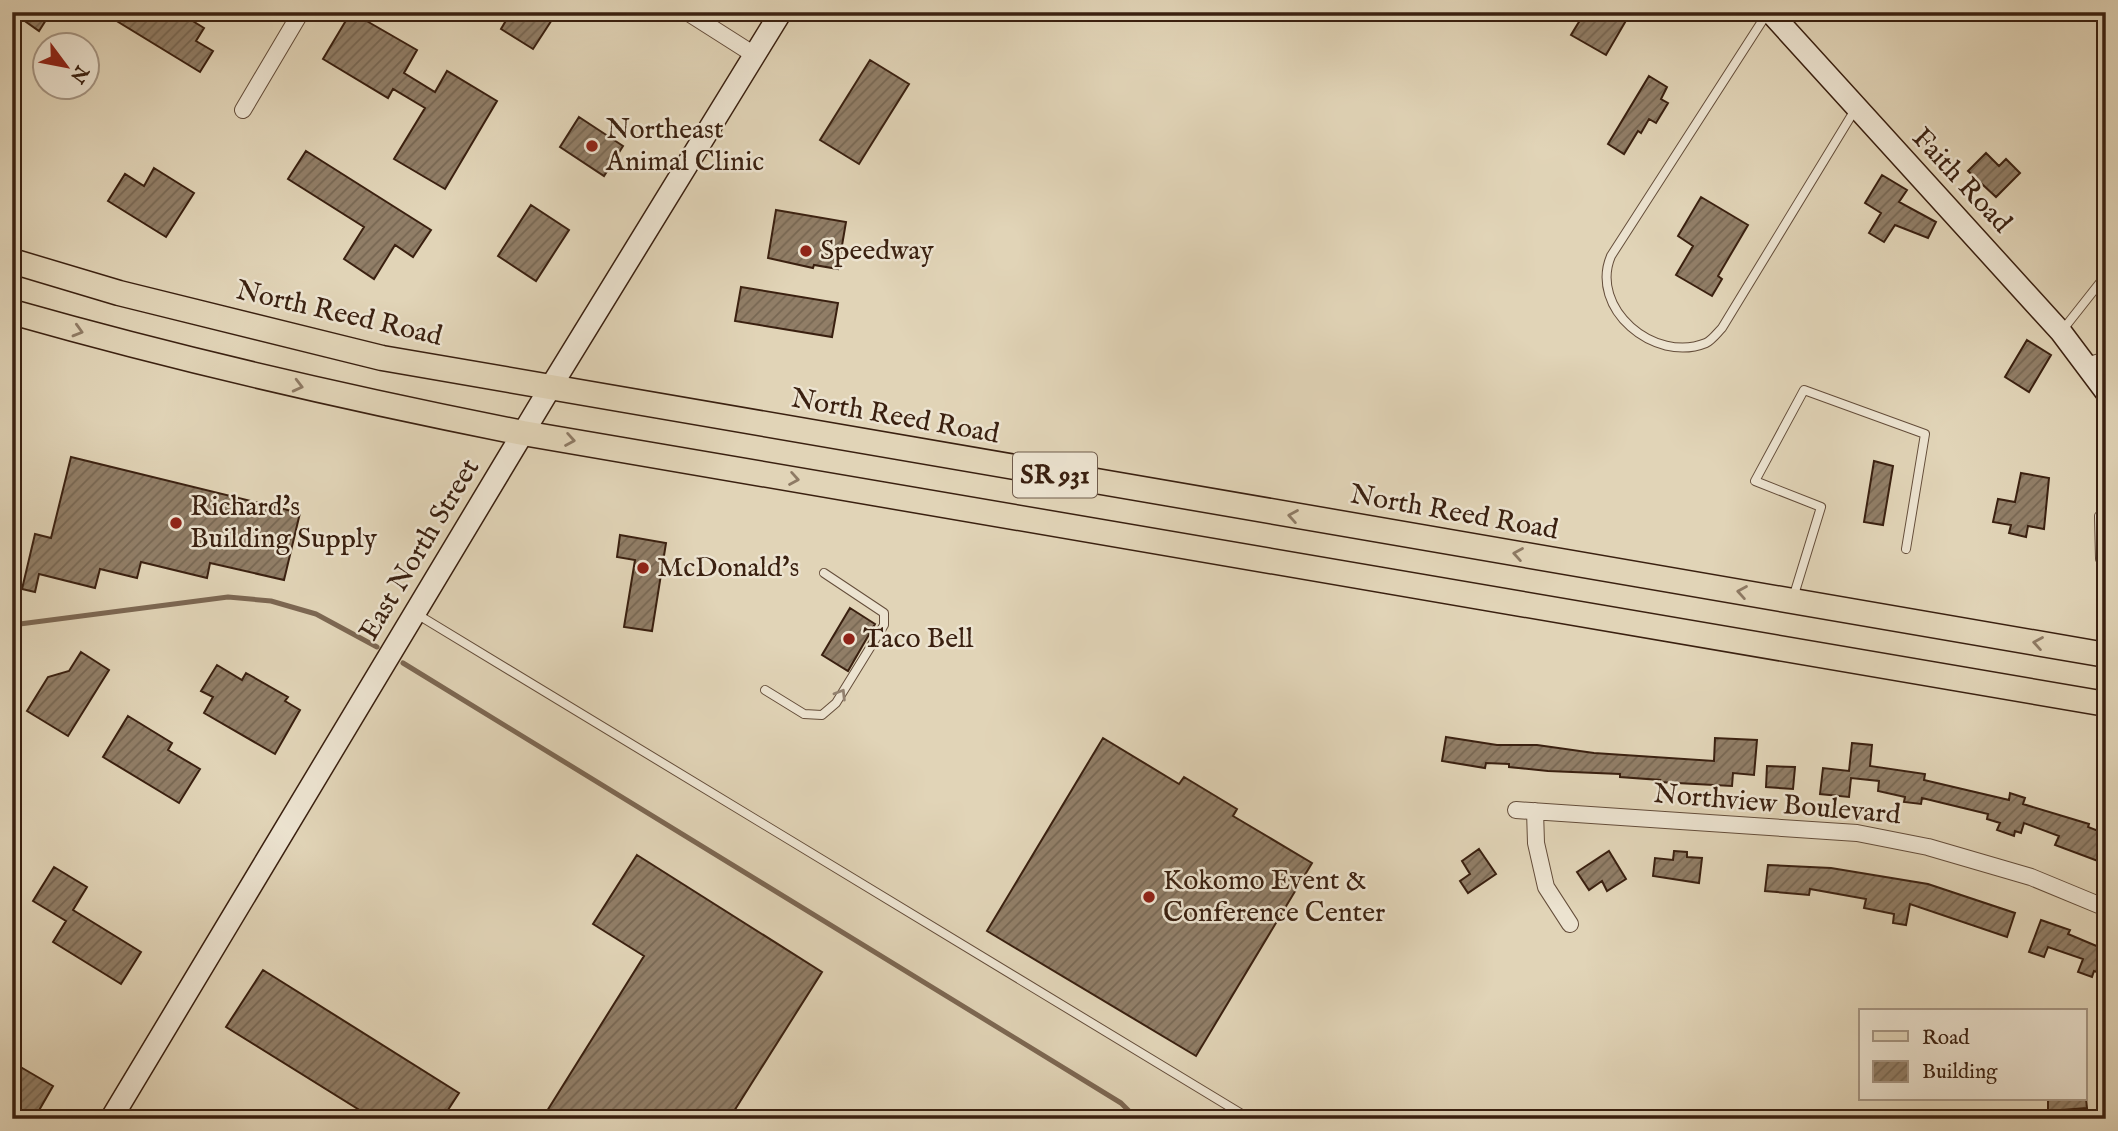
<svg xmlns="http://www.w3.org/2000/svg" width="2118" height="1131" viewBox="0 0 2118 1131" font-family="'IM FELL English',serif">
  <defs>
    <pattern id="building-hatch" width="6" height="6" patternUnits="userSpaceOnUse" patternTransform="scale(1.75)"><rect width="6" height="6" fill="#917e67"/><path d="M-1 1l2-2M0 6l6-6M5 7l2-2" fill="none" stroke="#776753"/></pattern>
  </defs>
  <rect width="100%" height="100%" fill="#e1d4b7"/>
  <filter id="stains"><feTurbulence type="fractalNoise" baseFrequency=".00286" numOctaves="4"/><feColorMatrix values="0 0 0 0 .2 0 0 0 0 .09 0 0 0 0 .02 0 0 0 .5 -.17"/></filter>
  <radialGradient id="worn" r=".72"><stop offset=".6" stop-color="#630" stop-opacity="0"/><stop offset="1" stop-color="#630" stop-opacity=".3"/></radialGradient>
  <g fill="none" stroke-linecap="round" stroke-linejoin="round">
    <path stroke="#7c6752" stroke-width="5" d="M12 625 228 597 271 601 316 614 377 647
      M403 663 1121 1103 1137 1119"/>
  </g>
  <path fill="url(#building-hatch)" stroke="#3a2010" stroke-width="2" d="M12 12H51L39 31Z
    M102 12H178L204 28 196 41 213 51 200 72Z
    M351 12 417 50 404 73 435 92 447 71 497 101 445 189 394 159 425 108 393 89 388 98 323 59Z
    M511 12H557L533 49 501 29Z
    M1585 12H1631L1606 55 1571 35Z
    M870 60 909 84 859 164 820 140Z
    M1649 76 1667 87 1661 99 1668 103 1656 123 1649 119 1641 133 1638 131 1624 154 1608 144Z
    M579 117 623 146 604 176 560 147Z
    M306 151 431 230 413 257 395 245 374 279 344 259 364 227 288 179Z
    M1986 153 1999 166 2006 159 2020 173 1996 197 1968 171Z
    M154 168 194 193 166 237 108 201 125 174 144 186Z
    M1882 175 1907 190 1899 202 1936 222 1928 238 1895 225 1884 242 1869 233 1881 213 1865 203Z
    M1701 197 1748 225 1718 276 1722 279 1712 296 1676 275 1693 246 1678 236Z
    M531 205 569 230 536 281 498 256Z
    M776 210 846 222 838 269 814 265 813 268 768 258Z
    M741 287 838 303 832 337 735 321Z
    M2027 340 2051 355 2029 392 2005 377Z
    M71 457 300 513 284 580 210 563 207 578 141 562 137 578 100 569 95 588 39 574 35 592 22 589 35 534 51 538Z
    M1874 461 1893 466 1883 525 1864 522Z
    M2021 473 2049 478 2044 529 2028 526 2026 537 2009 533 2011 525 1993 522 1998 499 2015 502Z
    M620 535 666 543 652 631 624 627 635 560 617 557Z
    M850 608 875 624 848 671 822 655Z
    M81 652 109 670 68 736 27 711 48 677 69 671Z
    M217 665 242 680 246 673 288 697 285 701 300 710 275 754 204 713 213 697 201 691Z
    M128 716 172 743 168 750 200 769 179 803 103 757Z
    M1446 737 1497 745H1537L1594 753 1714 761 1715 738 1757 740 1754 775 1733 773 1732 786 1659 782 1660 780 1620 777V774L1548 771 1509 767V764L1486 763 1485 768 1442 761Z
    M1103 738 1179 784 1184 777 1237 809 1233 816 1312 863 1196 1056 987 931Z
    M1852 743 1872 745 1870 766 1925 774 1924 780 2009 800 2010 793 2025 798 2023 804 2089 824 2088 827 2106 834V864L2055 845 2059 836 2024 823 2021 833 2015 831 2014 836 1997 830 2000 823 1987 819 1988 814 1922 798 1921 804 1904 802 1905 797 1878 791 1879 781 1851 778 1849 797 1820 794 1823 768 1849 771Z
    M1767 766 1795 767 1793 789 1766 787Z
    M1479 849 1496 874 1468 893 1460 881 1470 874 1462 861Z
    M1609 851 1626 879 1607 891 1602 881 1589 890 1577 872Z
    M1674 851 1687 852V857L1702 858 1699 883 1653 876 1655 858 1673 860Z
    M637 855 822 972 729 1119H542L644 956 593 924Z
    M1768 865 1831 868 1928 884 2015 913 2007 937 1910 904 1906 925 1893 923 1894 914 1864 908 1866 899 1810 889 1809 895 1765 891Z
    M54 867 87 887 73 910 141 952 121 984 53 942 66 921 33 901Z
    M2041 920 2070 930 2068 934 2106 950V975L2094 971 2092 977 2078 972 2083 959 2048 947 2044 957 2029 952Z
    M263 970 459 1093 442 1119H374L226 1027Z
    M12 1062 53 1086 34 1119H12Z
    M2048 1098H2086L2087 1108 2048 1111Z"/>
  <g fill="none" stroke-linecap="round" stroke-linejoin="round">
    <defs>
      <path id="lane" d="M1768 12 1611 256C1589 308 1654 364 1706 343 1712 340 1717 333 1722 328L1856 108
        M2061 332 2106 275
        M2085 362 2106 356
        M2099 516 2100 559 2106 561
        M1793 598 1821 507 1755 481 1804 390 1925 434 1906 549
        M415 613 1250 1119
        M765 690 804 714 822 715 836 703 884 625V613L824 573"/>
      <path id="street" d="M687 12 753 54
        M243 110 301 12
        M1516 810 1857 833 1928 847 2031 877 2106 908
        M1535 811 1536 843 1546 887 1570 924"/>
      <path id="secondary" d="M1770 12 2061 332 2106 392
        M111 1119 550 388 781 12"/>
      <path id="primary" d="M12 261 119 293 382 358 2106 655
        M12 312C181 360 351 399 523 433L2106 704"/>
    </defs>
    <use href="#lane" stroke="#644d3a" stroke-width="10"/>
    <use href="#street" stroke="#644d3a" stroke-width="18"/>
    <use href="#secondary" stroke="#3a2010" stroke-width="24"/>
    <use href="#primary" stroke="#3a2010" stroke-width="27"/>
    <use href="#lane" stroke="#ece3d0" stroke-width="8"/>
    <use href="#street" stroke="#ece3d0" stroke-width="16"/>
    <use href="#secondary" stroke="#ece3d0" stroke-width="21"/>
    <use href="#primary" stroke="#e1d4b7" stroke-width="24"/>
  </g>
  <defs><path id="oneway-chevron" d="M-2-3.5L2.5 0L-2 3.5" fill="none" stroke-width="1.6" stroke-linecap="round" stroke-linejoin="round" transform="scale(1.75)"/></defs>
  <g stroke="#8e7a64">
    <use href="#oneway-chevron" transform="translate(78 331) rotate(16)"/>
    <use href="#oneway-chevron" transform="translate(298 386) rotate(14)"/>
    <use href="#oneway-chevron" transform="translate(570 440) rotate(10)"/>
    <use href="#oneway-chevron" transform="translate(794 479) rotate(10)"/>
    <use href="#oneway-chevron" transform="translate(1293 516) rotate(-170)"/>
    <use href="#oneway-chevron" transform="translate(1518 554) rotate(-170)"/>
    <use href="#oneway-chevron" transform="translate(1742 592) rotate(-170)"/>
    <use href="#oneway-chevron" transform="translate(2038 643) rotate(-170)"/>
  </g>
  <use stroke="#938270" href="#oneway-chevron" transform="translate(841 694) rotate(-58)"/>
  <g fill="#8f2418" stroke="#ece3d0" stroke-width="2.5">
    <circle cx="592" cy="146" r="7"/>
    <circle cx="806" cy="251" r="7"/>
    <circle cx="176" cy="523" r="7"/>
    <circle cx="643" cy="568" r="7"/>
    <circle cx="849" cy="639" r="7"/>
    <circle cx="1149" cy="897" r="7"/>
  </g>
  <g text-anchor="middle" dominant-baseline="central" stroke-width="5" stroke-linejoin="round" paint-order="stroke">
    <rect fill="#ece3d0" stroke="#6f5a4a" stroke-width="2" x="1013" y="452.5" width="84" height="45" rx="5"/>
    <g font-size="26" font-weight="bold" fill="#3a2010">
      <text x="1055" y="475">SR 931</text>
    </g>
    <g font-size="28" fill="#3a2010" stroke="#ece3d0" text-anchor="start">
      <text x="606" y="130">Northeast<tspan x="606" dy="32">Animal Clinic</tspan></text>
      <text x="820" y="251">Speedway</text>
      <text x="190" y="507">Richard's<tspan x="190" dy="32">Building Supply</tspan></text>
      <text x="657" y="568">McDonald's</text>
      <text x="863" y="639">Taco Bell</text>
      <text x="1163" y="881">Kokomo Event &amp;<tspan x="1163" dy="32">Conference Center</tspan></text>
    </g>
    <g font-size="28" fill="#3a2010" stroke="#ece3d0">
      <text transform="translate(1961 181) rotate(47)">Faith Road</text>
      <text transform="translate(339 314) rotate(13)">North Reed Road</text>
      <text transform="translate(895 417) rotate(10)">North Reed Road</text>
      <text transform="translate(1454 513) rotate(10)">North Reed Road</text>
      <text transform="translate(420 550) rotate(-59)">East North Street</text>
      <text transform="translate(1777 805) rotate(5)">Northview Boulevard</text>
    </g>
  </g>
  <rect width="2118" height="1131" fill="none" stroke="#e1d4b7" stroke-width="42"/>
  <rect x="14" y="14" width="2090" height="1103" fill="none" stroke="#3a2010" stroke-width="3.5"/>
  <rect x="21" y="21" width="2076" height="1089" fill="none" stroke="#3a2010" stroke-width="2"/>
  <rect x="1859" y="1009" width="228" height="91" fill="#ece3d0" stroke="#a59583" stroke-width="2"/>
  <rect x="1873" y="1031" width="35" height="10" fill="#e1d4b7" stroke="#a59583" stroke-width="2"/>
  <text x="1922" y="1044" font-size="21" fill="#3a2010">Road</text>
  <rect x="1873" y="1061" width="35" height="21" fill="url(#building-hatch)" stroke="#a59583" stroke-width="2"/>
  <text x="1922" y="1078" font-size="21" fill="#3a2010">Building</text>
  <g transform="translate(66 66) rotate(122)"><circle r="33" fill="#ece3d0" stroke="#a59583" stroke-width="2"/>
  <path d="M0-5L12 26L0 18L-12 26Z" fill="#8f2418"/>
  <text y="-10" font-size="19" font-weight="bold" text-anchor="middle" fill="#3a2010">N</text>
  </g>
  <rect width="100%" height="100%" filter="url(#stains)"/>
  <rect width="100%" height="100%" fill="url(#worn)"/>
</svg>
